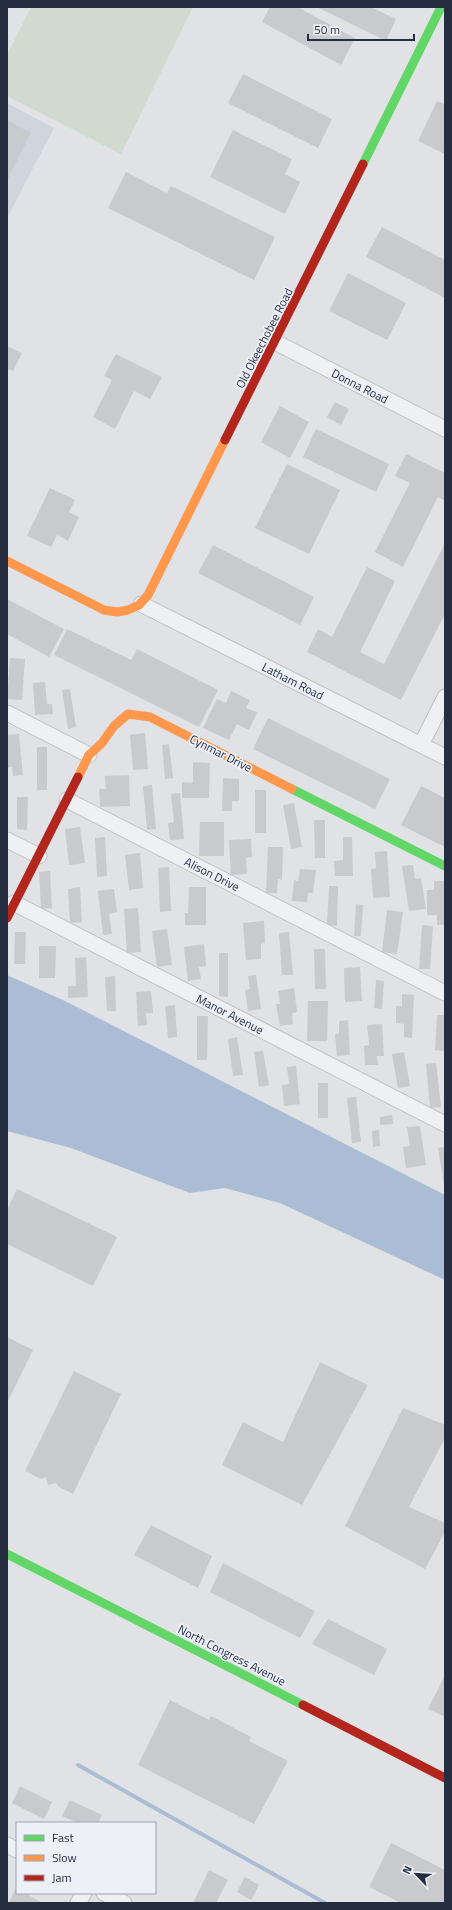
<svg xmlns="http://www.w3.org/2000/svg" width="452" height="1910" viewBox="0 0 452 1910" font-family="'Titillium Web',sans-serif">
  <rect width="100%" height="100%" fill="#e0e2e6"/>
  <path fill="#d0d5dd" d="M7 103 54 128 7 218Z"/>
  <path fill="#d0dacf" d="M31 7H193L121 154 7 96V55Z"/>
  <path fill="#aabdd4" d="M7 975 65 1001 445 1195V1280L280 1203 225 1188 190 1193 71 1148 7 1131Z"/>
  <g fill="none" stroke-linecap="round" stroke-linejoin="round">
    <path stroke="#aabdd4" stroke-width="4" d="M78 1765 325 1903"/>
  </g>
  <path fill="#c8cace" d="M270 7H297L355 38 341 65 262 22Z
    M317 7H371L396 19 386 41Z
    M243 74 332 119 318 148 228 103Z
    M437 101 445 104V154L418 141Z
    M7 120 31 133 7 181Z
    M233 130 292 159 285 174 300 182 285 214 210 177Z
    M126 172 167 193 171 186 275 237 254 280 108 208Z
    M382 227 445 260V298L366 257Z
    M348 273 406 303 387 340 329 311Z
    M7 346 22 353 13 371 7 369Z
    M116 354 162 377 150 399 134 391 115 429 93 417 112 380 104 376Z
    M335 402 349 409 341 425 327 417Z
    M280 406 309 422 290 458 261 442Z
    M316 429 389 464 376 492 303 457Z
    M406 454 445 473V501L438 497 403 567 375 552 410 483 395 476Z
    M287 464 340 490 309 554 255 528Z
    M50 488 75 500 69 512 79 517 68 541 57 535 51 547 27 536Z
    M445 543V614L401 700 307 652 318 629 332 637 367 567 395 581 360 652 384 664Z
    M213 545 314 597 300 625 198 573Z
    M7 599 64 629 49 657 7 634Z
    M67 629 131 660 137 649 218 690 199 727 54 655Z
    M10 658 25 659 22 700 7 699Z
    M45 682 47 704H52L53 714 35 715 33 683Z
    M70 689 76 727 68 729 62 690Z
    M231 691 250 700 246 708 257 712 249 730 237 724 229 740 203 728 217 699 226 703Z
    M268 718 390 779 375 809 253 749Z
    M145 733 148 769 133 770 130 735Z
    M19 734 23 775 13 776 12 767 7 768V735Z
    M169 744 173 778 165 779 162 745Z
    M37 747H47V790H37Z
    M193 762 210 763 209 798H182V782L193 783Z
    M129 775 130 806 100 807 99 789H106L105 776Z
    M223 778 239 779V801H232V811H222Z
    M152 785 156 829 147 830 143 786Z
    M421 786 445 798V847L401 825Z
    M255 790H266V833H255Z
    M180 793 184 839 170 840 168 823 174 822 171 794Z
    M17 797H28L27 830 17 829Z
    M294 803 302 847 291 849 283 805Z
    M314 820H325V858H315Z
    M200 822H224V856H199Z
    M80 827 85 863 69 865 65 829Z
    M105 837 107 876 97 877 95 838Z
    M343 837H352L353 876H335L334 861 343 860Z
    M251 839 252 857 246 858 247 874 231 875 229 840Z
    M268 847H283L282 880 278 879 277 893H266Z
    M387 851 390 897 373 898 371 869 376 868 375 852Z
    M140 853 143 888 129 890 125 855Z
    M413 865 415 879 421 878 426 909 409 911 402 866Z
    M169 867 171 911 160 912 158 868Z
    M300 869 316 870 313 893H308L307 902 292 901 294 880 298 881Z
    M50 871 52 908 41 909 39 872Z
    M434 881H445V925H437V915H427V890H434Z
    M329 886H338L337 926 327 925Z
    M80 887 82 922 70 923 68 889Z
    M189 887H206V925H185V913H188Z
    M114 889 117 912 109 914 112 934 103 935 98 891Z
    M356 904 363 905 361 936H354Z
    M138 908 141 952 127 953 124 909Z
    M387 910 403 912 397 954 382 952Z
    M264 921 265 943 261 944V959L246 960 243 923Z
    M422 925 433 926 430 969H419Z
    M167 929 172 965 157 967 152 931Z
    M15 932H26L25 964H14Z
    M289 932 293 975H282L279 933Z
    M204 944 206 966 199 967 201 979 188 981 184 947Z
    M39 946H56L55 978H39Z
    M314 949H325L326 989H315Z
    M219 953H228V997L219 996Z
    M86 957 88 997 68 998V986H76L75 958Z
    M360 967 362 1001 345 1002 344 968Z
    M256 975 261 1009 248 1011 245 990 250 989 248 976Z
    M115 976 116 1011H107L105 977Z
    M376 980 384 981 382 1009 374 1008Z
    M294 988 297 1012 292 1013 293 1024 280 1026 276 1004H280L278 991Z
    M151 991 153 1013H146L147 1025 138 1026 136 992Z
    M402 994 414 995 412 1038 404 1037V1024L396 1023V1006H402Z
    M308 1001H328L327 1041H307Z
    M175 1005 177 1037 168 1038 165 1006Z
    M437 1015H445V1051L435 1050Z
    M197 1016H208L207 1060H197Z
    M348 1020 350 1055 337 1056 335 1034H339V1021Z
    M382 1024 384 1056H377L378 1065H365L364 1046 369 1045 367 1025Z
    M237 1037 243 1075 233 1076 228 1039Z
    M263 1051 269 1085 259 1087 254 1052Z
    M404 1052 410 1086 398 1088 392 1054Z
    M436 1063 441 1107 430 1108 426 1064Z
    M296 1066 300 1104 284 1106 282 1085 289 1084 287 1067Z
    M318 1083H328V1118H318Z
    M356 1097 361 1142 352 1143 347 1098Z
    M392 1115 393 1124 380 1125V1117Z
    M420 1126 426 1165 406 1168 403 1147 410 1146 407 1127Z
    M379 1130 380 1146 373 1147 372 1131Z
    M445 1147V1186H444L438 1148Z
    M17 1189 117 1237 93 1286 7 1244V1210Z
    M7 1337 33 1350 7 1403Z
    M320 1362 368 1385 302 1505 222 1465 243 1422 283 1442Z
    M74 1371 121 1394 73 1494 59 1487 56 1483 48 1485 46 1477 41 1479 25 1471Z
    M403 1408 445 1425V1438L409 1507 445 1523V1532L425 1569 345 1526Z
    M151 1525 212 1556 198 1588 134 1555Z
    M223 1563 315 1611 300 1638 210 1592Z
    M328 1619 387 1649 374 1675 312 1644Z
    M445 1675V1717L428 1709Z
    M170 1700 209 1720 211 1716 251 1737 249 1741 288 1761 254 1824 138 1765Z
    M20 1786 52 1802 44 1819 12 1803Z
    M70 1800 102 1815 98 1823H78L62 1816Z
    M391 1843 445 1870V1903H401L369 1887Z
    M209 1870 228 1880 216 1903H193Z
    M245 1877 259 1885 251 1900 237 1892Z
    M16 1888 17 1893H25L42 1903H9Z"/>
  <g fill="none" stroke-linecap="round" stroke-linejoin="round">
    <defs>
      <path id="street" d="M275 342 445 429
        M141 604 445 757
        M7 713 89 755
        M421 745 445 697
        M67 800 445 993
        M7 840 39 856
        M14 903 445 1124
        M7 1845 17 1850
        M104 1893 124 1903
        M78 1903 84 1893"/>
    </defs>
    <use href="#street" stroke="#bec0c4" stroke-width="17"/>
    <use href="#street" stroke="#eff0f3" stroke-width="15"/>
    <path stroke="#63d668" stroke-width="9" d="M363 164 441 7
      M292 789 445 866
      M7 1554 303 1705"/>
    <path stroke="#ff974d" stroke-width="9" d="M7 561 104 610 117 612 128 610 139 605 148 595 225 440
      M78 777 89 755 102 743 114 726 128 714 150 717 292 789"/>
    <path stroke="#b3261e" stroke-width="9" d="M225 440 363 164
      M7 918 78 777
      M303 1705 445 1778"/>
  </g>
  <g text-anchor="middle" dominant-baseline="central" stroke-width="3.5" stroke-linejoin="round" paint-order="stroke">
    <g font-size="12" fill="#252e41" stroke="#edf0f6">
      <text transform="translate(264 338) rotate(-63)">Old Okeechobee Road</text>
      <text transform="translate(360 386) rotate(27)">Donna Road</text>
      <text transform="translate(293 681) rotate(27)">Latham Road</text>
      <text transform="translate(221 753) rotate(27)">Cynmar Drive</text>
      <text transform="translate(212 874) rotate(27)">Alison Drive</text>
      <text transform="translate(230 1014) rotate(27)">Manor Avenue</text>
      <text transform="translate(232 1655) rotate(27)">North Congress Avenue</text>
    </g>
  </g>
  <rect width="452" height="1910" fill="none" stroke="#252e41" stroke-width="16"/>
  <rect x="16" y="1822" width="140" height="72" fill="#edf0f6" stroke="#9da2ae"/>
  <rect x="24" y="1835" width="20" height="6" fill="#63d668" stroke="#9da2ae"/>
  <text x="52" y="1842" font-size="12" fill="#252e41">Fast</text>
  <rect x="24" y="1855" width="20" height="6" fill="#ff974d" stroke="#9da2ae"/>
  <text x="52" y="1862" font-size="12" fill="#252e41">Slow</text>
  <rect x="24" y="1875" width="20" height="6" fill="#b3261e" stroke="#9da2ae"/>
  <text x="52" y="1882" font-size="12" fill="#252e41">Jam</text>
  <g transform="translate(416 1874) rotate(295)" stroke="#edf0f6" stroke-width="3" paint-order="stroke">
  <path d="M0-3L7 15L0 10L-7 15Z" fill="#252e41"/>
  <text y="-6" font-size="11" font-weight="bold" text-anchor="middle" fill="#252e41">N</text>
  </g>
  <path d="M308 34v6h106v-6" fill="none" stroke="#252e41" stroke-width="2"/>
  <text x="314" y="34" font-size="12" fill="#252e41" stroke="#edf0f6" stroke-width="3" paint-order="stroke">50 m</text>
</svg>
